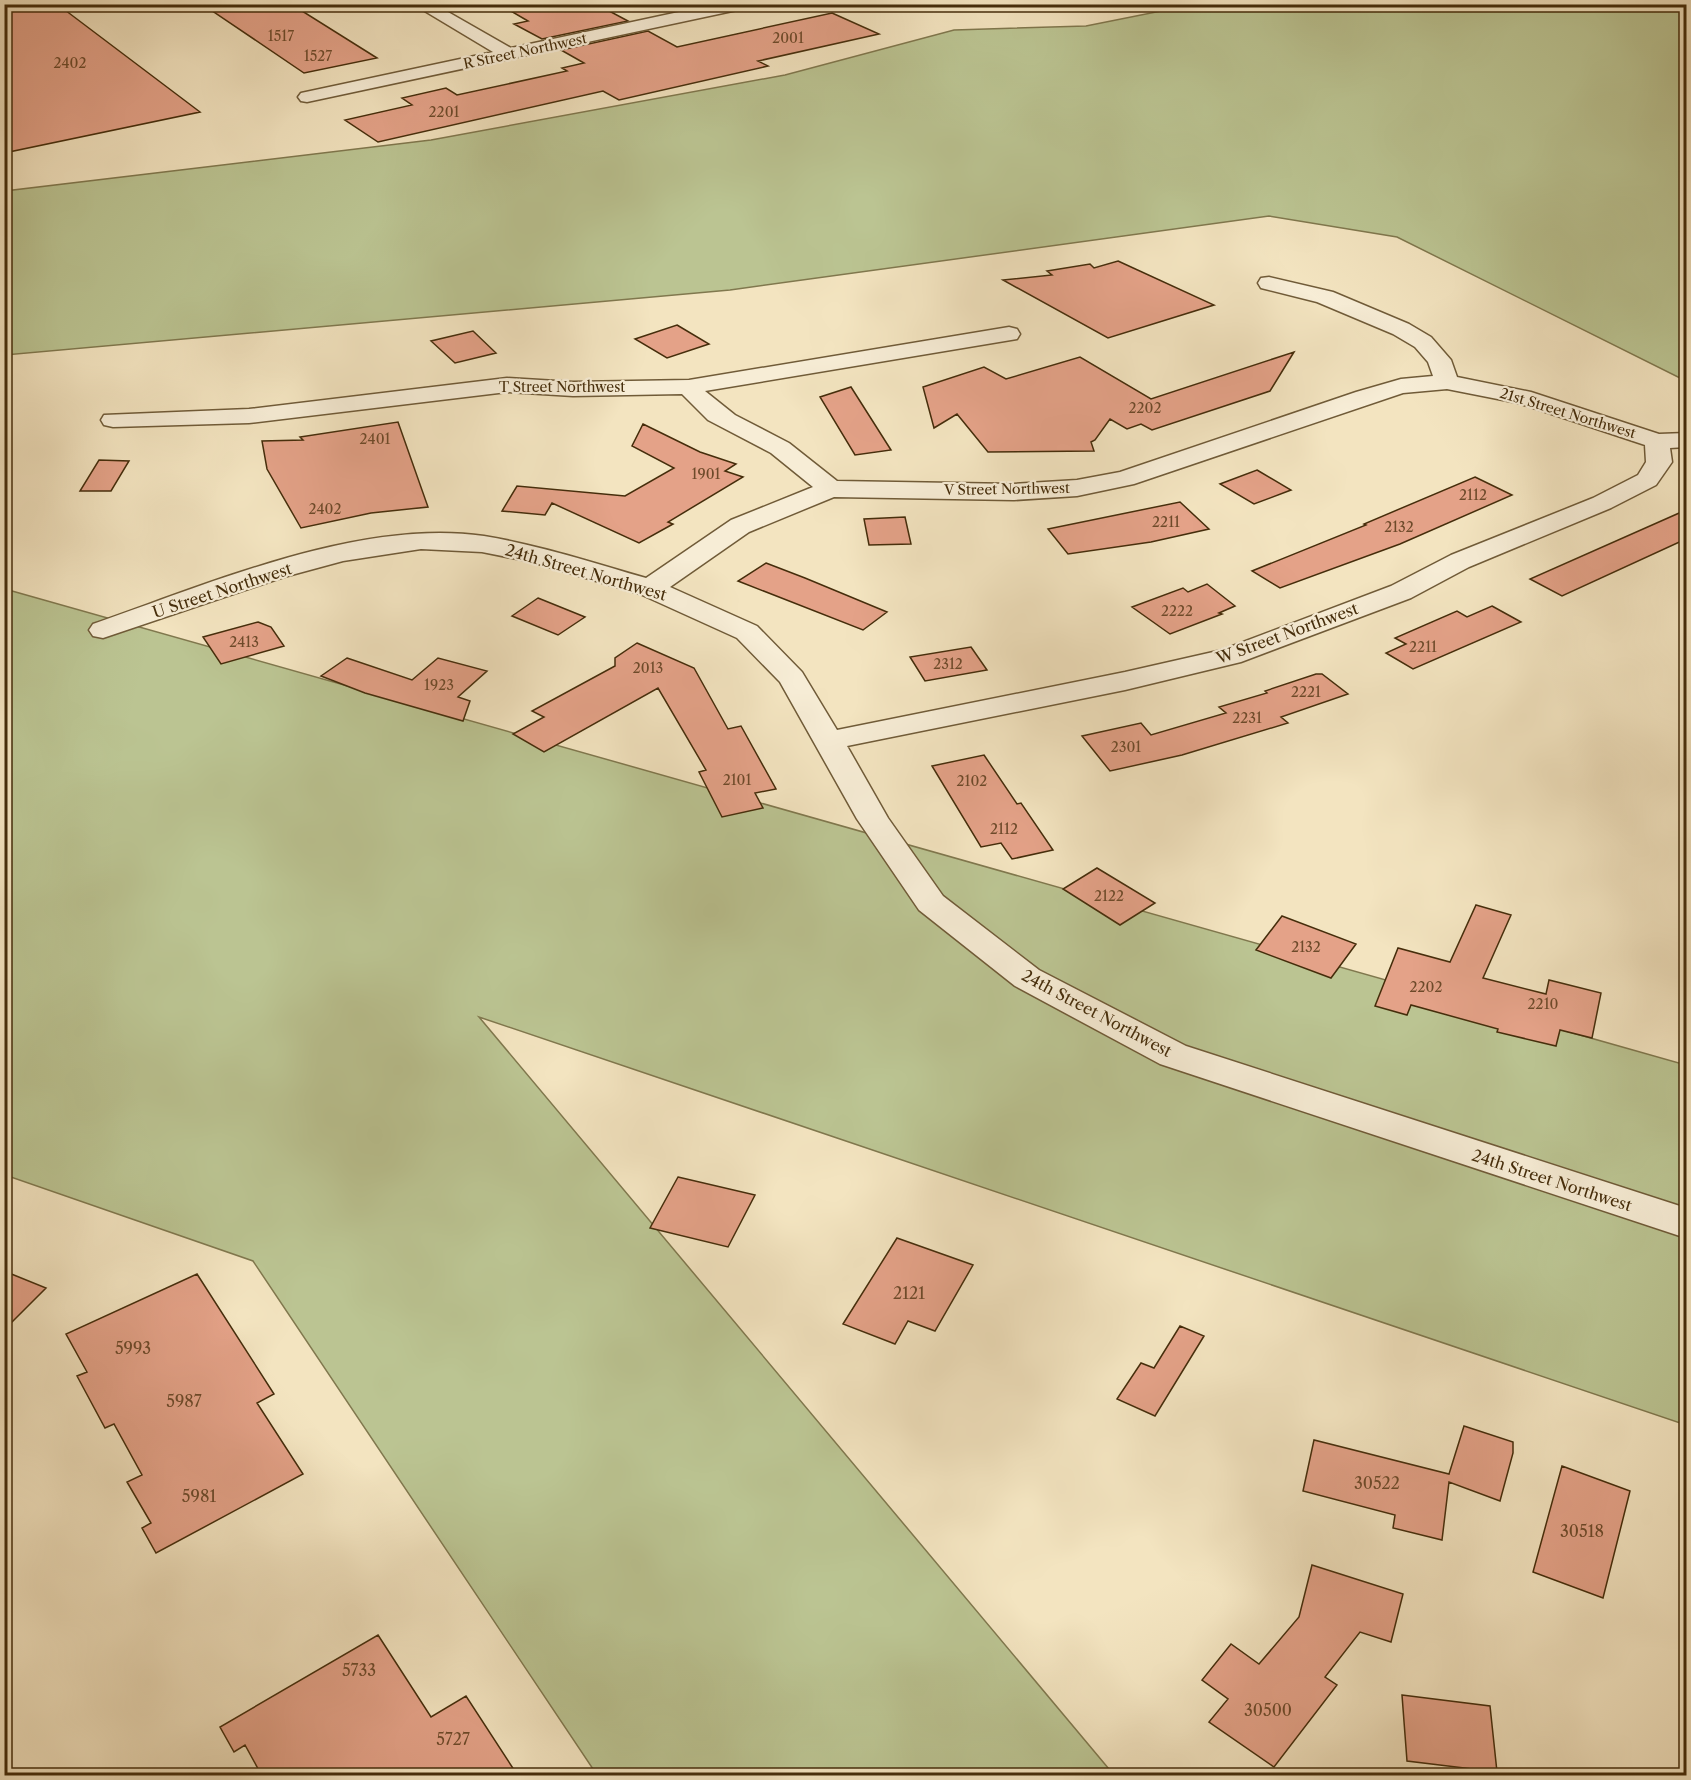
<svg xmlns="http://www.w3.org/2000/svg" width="1691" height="1780" viewBox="0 0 1691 1780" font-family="'Libre Caslon Text',serif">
  <rect width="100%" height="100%" fill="#f3e4c0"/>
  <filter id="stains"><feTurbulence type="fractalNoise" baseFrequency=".00333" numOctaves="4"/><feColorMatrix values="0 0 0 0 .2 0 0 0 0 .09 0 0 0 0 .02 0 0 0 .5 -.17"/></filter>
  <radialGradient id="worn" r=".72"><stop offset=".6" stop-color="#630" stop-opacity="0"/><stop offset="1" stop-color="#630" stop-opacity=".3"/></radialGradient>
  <path fill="#bbc492" stroke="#80784e" stroke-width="1.5" d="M1196 4 1686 5V381L1397 237 1269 216 730 290 5 355V191L431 140 785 75 954 30 1086 26Z
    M5 589 1686 1065V1425L479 1017 1114 1775H597L253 1261 5 1175Z"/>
  <path fill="#e4a288" stroke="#452d0b" stroke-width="1.5" d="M57 4 200 112 4 153V13Z
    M202 4H291L377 58 304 73Z
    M499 4 598 5 628 21 542 39 514 24 528 21Z
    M832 13 879 34 758 61 768 66 619 100 603 91 378 142 345 120 412 105 402 98 446 88 457 95 567 71 562 68 584 63 561 50 648 31 677 47Z
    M1118 261 1214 305 1108 338 1003 280 1052 275 1047 271 1090 264 1094 268Z
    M677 325 709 344 667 358 635 339Z
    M473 331 496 353 455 363 431 341Z
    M1294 352 1270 391 1152 430 1141 424 1127 429 1110 419 1095 440 1091 442 1094 451 988 452 957 414 934 428 923 387 984 367 1006 379 1080 357 1151 399Z
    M851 387 891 450 855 455 820 397Z
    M398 422 428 507 371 513 301 528 267 469 262 441 303 440 300 437Z
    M643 424 700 452 736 464 725 471 743 477 668 522 673 524 639 543 552 503 545 515 502 511 517 486 625 496 674 468 632 446Z
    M99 460 129 461 111 491H80Z
    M1257 470 1291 490 1254 504 1220 484Z
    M1475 477 1512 495 1400 544 1280 588 1252 571 1366 525 1364 524Z
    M1180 502 1209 529 1151 542 1068 554 1048 529Z
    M1686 510V539L1562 596 1530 579Z
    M905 517 911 544 869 545 864 519Z
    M766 563 805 578 887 612 863 630 738 581Z
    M1207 584 1235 606 1219 613 1222 614 1170 634 1132 607 1183 588 1188 592Z
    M538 598 585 617 558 635 512 616Z
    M1492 606 1521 622 1413 669 1386 653 1406 644 1395 638 1457 611 1467 617Z
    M258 622 271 627 284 646 221 664 203 637Z
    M637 643 694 668 728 729 741 726 776 789 755 793 763 808 722 817 699 772 706 770 658 688 544 752 513 734 544 717 532 711 615 666V658Z
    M971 647 987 670 925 681 910 657Z
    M347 658 412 680 438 658 487 671 458 697 470 701 463 721 365 693 321 676Z
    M1316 674H1322L1348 694 1281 717 1288 723 1182 755 1110 771 1082 736 1141 723 1151 735 1226 713 1219 707 1267 693 1265 691Z
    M984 755 1017 804 1021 803 1053 850 1012 859 1001 843 981 847 932 766Z
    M1097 868 1155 903 1120 925 1063 889Z
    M1476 905 1511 915 1483 978 1546 994 1549 980 1601 993 1592 1038 1560 1030 1556 1046 1497 1032 1498 1029 1411 1005 1407 1015 1375 1006 1398 948 1450 962Z
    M1282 916 1356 944 1331 978 1256 950Z
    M678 1177 755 1195 728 1247 650 1228Z
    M897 1238 973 1265 935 1331 908 1321 895 1344 843 1324Z
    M4 1271 46 1288 4 1330Z
    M197 1274 274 1394 257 1403 303 1474 156 1553 142 1528 151 1523 127 1482 142 1475 114 1424 105 1428 77 1376 87 1372 66 1334Z
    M1180 1326 1204 1336 1155 1416 1117 1399 1141 1363 1154 1368Z
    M1464 1426 1513 1442V1453L1500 1501 1449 1482 1442 1540 1393 1528 1395 1515 1303 1491 1314 1440 1449 1474Z
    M1562 1466 1630 1491 1603 1598 1533 1572Z
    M1312 1565 1403 1594 1391 1642 1360 1632 1325 1677 1337 1685 1274 1767 1209 1722 1228 1699 1202 1680 1231 1644 1259 1664 1299 1617Z
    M378 1635 431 1717 466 1696 518 1776H262L245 1745 234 1752 220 1727Z
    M1402 1695 1490 1706 1497 1772 1407 1761Z"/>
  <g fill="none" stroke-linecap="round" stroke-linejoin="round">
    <defs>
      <path id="minor" d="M413 4H434L511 48 716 4H750L742 9 307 102 301 101 298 97 301 93 493 52Z
        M1269 277 1333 292 1409 324 1431 337 1451 360 1457 377 1531 392 1659 434 1686 433V447L1670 448 1672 462 1656 485 1611 508 1469 567 1411 598 1241 662 1125 690 847 746 888 818 943 896 1039 970 1186 1046 1686 1208V1238L1160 1064 1015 986 919 910 857 819 780 682 737 638 640 594 532 562 482 552 421 549 343 561 284 577 103 638 93 636 89 630 93 624C209 584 360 518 484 536 539 545 593 563 646 578L731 520 813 487 771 453 708 420 682 394 573 396 507 392 249 423 113 427 104 425 101 420 104 415 249 409 507 378 573 382 689 380 1009 327 1017 329 1020 334 1017 339 705 391 735 415 789 443 837 481 1014 484 1077 480 1120 472 1356 392 1401 379 1433 376 1428 362 1415 347 1393 334 1317 302 1261 288 1258 283 1261 278ZM1447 389 1518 403 1645 445 1646 462 1638 475 1593 498 1451 555 1391 586 1222 650 1125 672 837 730 802 672 757 626 670 587 749 532 834 497 1014 500 1077 496 1134 484 1403 393Z"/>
    </defs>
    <use href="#minor" stroke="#705b38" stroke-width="3"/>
    <use href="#minor" fill="#f7edd6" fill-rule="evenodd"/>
  </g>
  <g text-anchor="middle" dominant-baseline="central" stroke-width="4.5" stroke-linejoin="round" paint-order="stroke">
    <g font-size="14" fill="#6d4a2a">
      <text x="281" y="36">1517</text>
      <text x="788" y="38">2001</text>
      <text x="318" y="56">1527</text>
      <text x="70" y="63">2402</text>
      <text x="444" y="112">2201</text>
      <text x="1145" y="408">2202</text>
      <text x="375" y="439">2401</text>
      <text x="706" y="474">1901</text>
      <text x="1473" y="495">2112</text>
      <text x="325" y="509">2402</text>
      <text x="1166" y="522">2211</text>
      <text x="1399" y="527">2132</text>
      <text x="1177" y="611">2222</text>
      <text x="244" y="642">2413</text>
      <text x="1423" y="647">2211</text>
      <text x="948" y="664">2312</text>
      <text x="648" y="668">2013</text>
      <text x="439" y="685">1923</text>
      <text x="1306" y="692">2221</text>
      <text x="1247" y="718">2231</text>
      <text x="1126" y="747">2301</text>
      <text x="737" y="780">2101</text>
      <text x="972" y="781">2102</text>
      <text x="1004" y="829">2112</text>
      <text x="1109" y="896">2122</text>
      <text x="1306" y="947">2132</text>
      <text x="1426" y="987">2202</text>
      <text x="1543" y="1004">2210</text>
    </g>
    <g font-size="14" fill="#452d0b" stroke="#f7edd6">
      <text transform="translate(525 51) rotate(-12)">R Street Northwest</text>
      <text x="562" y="387">T Street Northwest</text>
      <text transform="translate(1568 413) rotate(17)">21st Street Northwest</text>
      <text transform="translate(1007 489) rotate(-1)">V Street Northwest</text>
    </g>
    <g font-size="16" fill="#452d0b" stroke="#f7edd6">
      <text transform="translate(586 572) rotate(16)">24th Street Northwest</text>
      <text transform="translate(222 590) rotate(-18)">U Street Northwest</text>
      <text transform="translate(1287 633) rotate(-20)">W Street Northwest</text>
      <text transform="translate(1097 1013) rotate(28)">24th Street Northwest</text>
      <text transform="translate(1552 1180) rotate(18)">24th Street Northwest</text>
    </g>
    <g font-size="16" fill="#6d4a2a">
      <text x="909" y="1293">2121</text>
      <text x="133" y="1348">5993</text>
      <text x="184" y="1401">5987</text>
      <text x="1377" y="1483">30522</text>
      <text x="199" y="1496">5981</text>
      <text x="1582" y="1531">30518</text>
      <text x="359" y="1670">5733</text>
      <text x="1268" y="1710">30500</text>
      <text x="453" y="1739">5727</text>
    </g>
  </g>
  <rect width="1691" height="1780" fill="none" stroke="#f3e4c0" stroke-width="24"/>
  <rect x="6" y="6" width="1679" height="1768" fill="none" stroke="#452d0b" stroke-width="3"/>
  <rect x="12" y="12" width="1667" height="1756" fill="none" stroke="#452d0b" stroke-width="1.5"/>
  <rect width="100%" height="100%" filter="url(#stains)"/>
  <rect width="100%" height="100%" fill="url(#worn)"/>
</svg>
